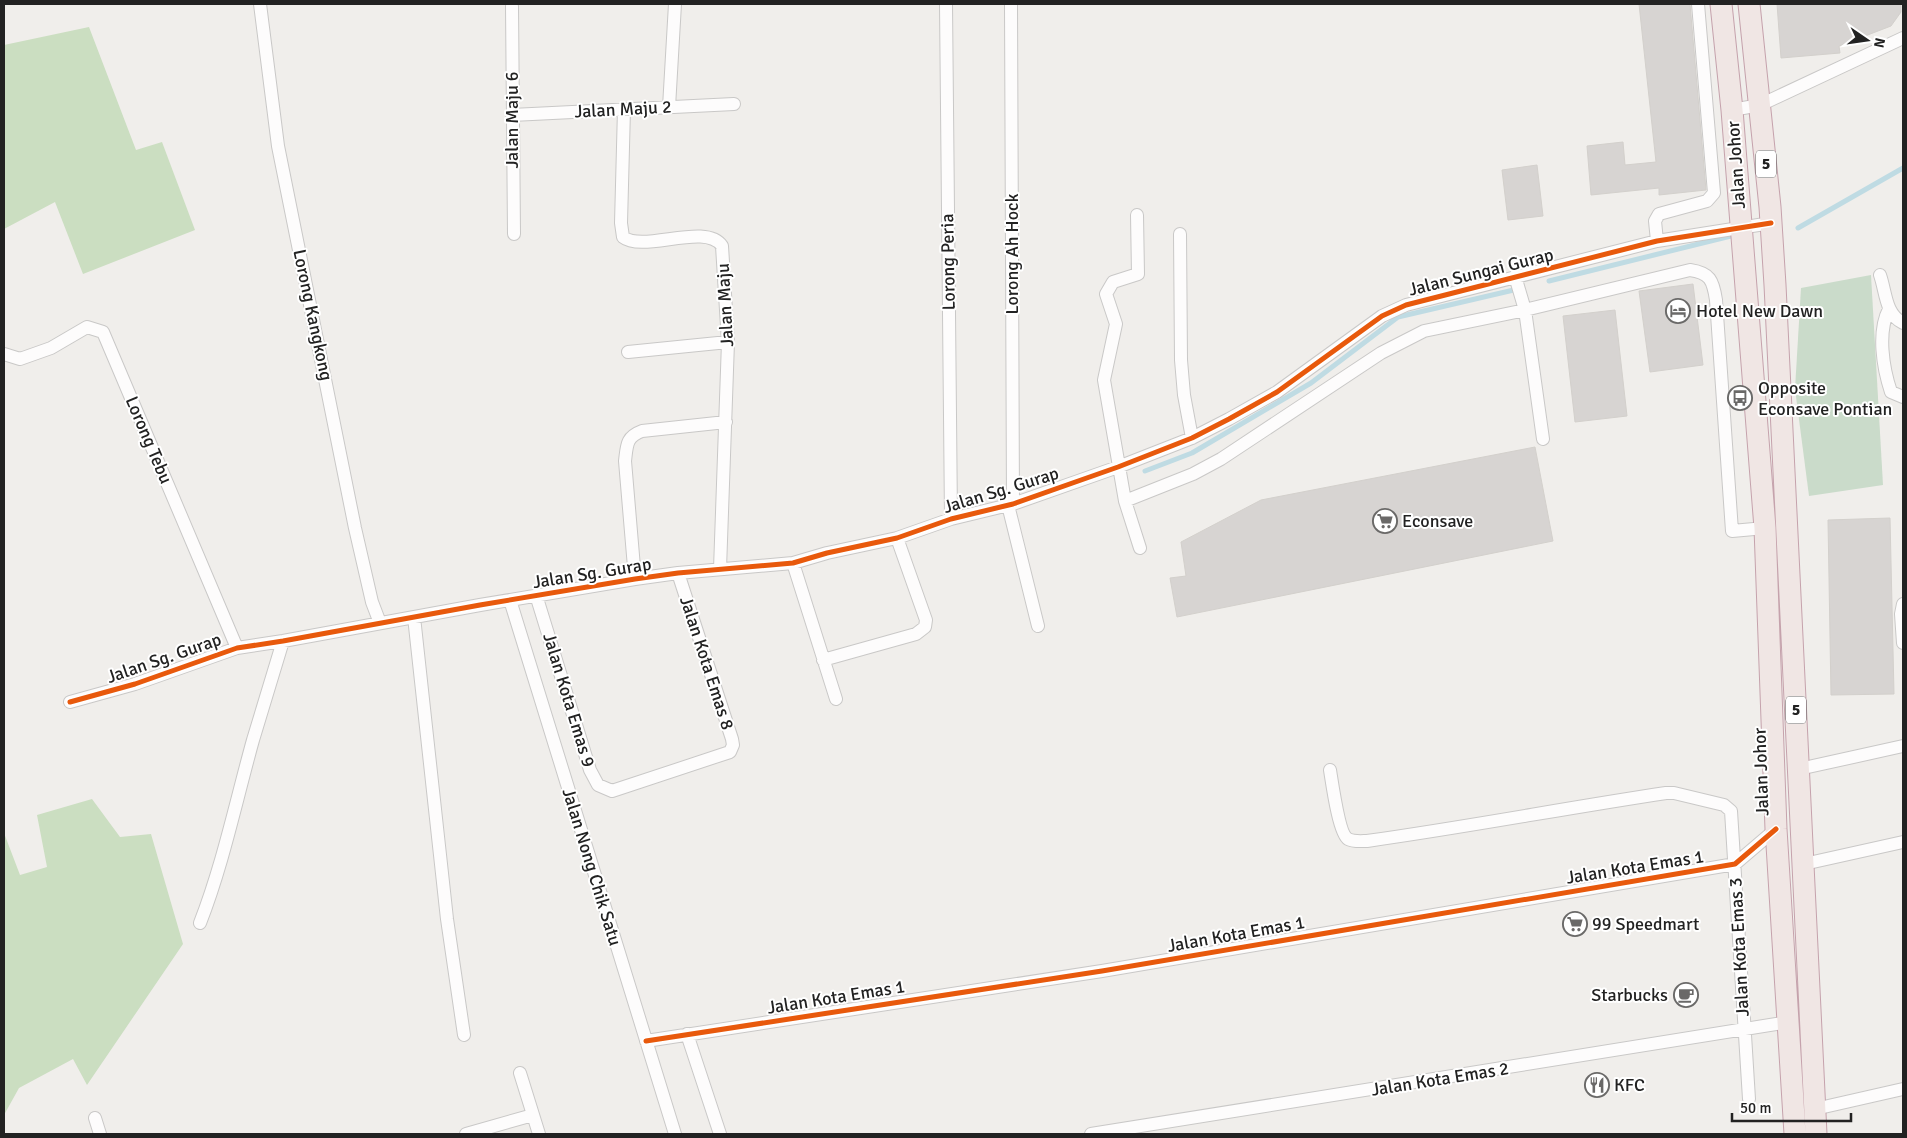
<svg xmlns="http://www.w3.org/2000/svg" width="1907" height="1138" viewBox="0 0 1907 1138" font-family="Signika,sans-serif">
  <rect width="100%" height="100%" fill="#f0eeeb"/>
  <path fill="#cbdec1" d="M89 27 136 150 162 142 195 230 83 274 55 202 4 229V45Z
    M92 799 120 837 151 834 183 944 87 1085 73 1059 19 1088 4 1115V833L20 875 47 867 37 815Z"/>
  <path fill="#cadbca" d="M1871 275 1883 485 1809 496 1795 389 1801 288Z"/>
  <g fill="none" stroke-linecap="round" stroke-linejoin="round">
    <path stroke="#bfdbe3" stroke-width="5" d="M1798 228 1903 168
      M1549 281 1735 235
      M1145 471 1192 453 1311 383 1398 317 1518 289"/>
  </g>
  <path fill="#d7d4d2" stroke="#d3d0cc" d="M1639 4H1690L1706 190 1659 195V188L1591 195 1587 146 1623 142 1625 165 1656 162Z
    M1777 4H1901V12L1891 26 1839 46 1840 53 1781 58Z
    M1537 165 1543 216 1508 220 1502 170Z
    M1693 284 1703 365 1650 372 1639 291Z
    M1615 310 1627 416 1575 422 1563 316Z
    M1535 447 1553 541 1177 617 1170 578 1186 576 1181 542 1261 500Z
    M1890 518 1894 694 1831 695 1828 520Z"/>
  <g fill="none" stroke-linecap="round" stroke-linejoin="round">
    <defs>
      <path id="minor" d="M260 4 278 146 355 528 372 602 380 623
        M946 4 951 519
        M1011 4 1013 504
        M512 6 514 234
        M669 107 675 4
        M624 109 621 223 623 237C643 253 706 222 722 246L728 342 720 569
        M1732 110 1760 105 1903 38
        M512 115 734 104
        M1137 215 1138 274 1113 282 1106 294 1116 324 1104 380 1125 501 1140 548
        M1180 234 1181 360 1184 395 1192 438
        M1657 241 1655 221 1659 214 1707 201 1714 193 1698 4
        M1880 275C1886 292 1885 314 1903 323
        M1515 276 1525 310 1543 439
        M1889 309C1877 332 1883 368 1891 392L1903 397
        M628 352 728 342
        M4 354 20 359 51 348 87 327 103 332 237 648
        M1125 501 1193 474 1221 459 1381 353 1424 331 1525 310 1690 270C1710 273 1713 280 1716 300L1732 531 1765 528
        M1008 505 1038 626
        M793 563 836 699
        M635 579 625 461C627 445 626 437 642 431L726 422
        M536 595 590 770 598 785 612 791 730 752 733 745 732 739 678 573
        M510 600 675 1134
        M1903 604 1901 614 1903 643
        M414 617 447 919 464 1035
        M823 660 916 634 925 627 926 620 897 538
        M70 702 135 684 237 648 283 641 480 605 635 579 678 573 793 563 827 553 897 538 951 519 1013 504 1118 467 1192 438 1229 419 1277 392 1382 316 1406 305 1657 241 1771 223
        M1799 769 1903 746
        M1330 770C1332 782 1339 834 1348 839 1353 842 1362 841 1367 841 1467 827 1566 808 1666 793H1674L1724 805 1731 811 1749 1099
        M1804 864 1903 842
        M200 923C223 864 236 801 253 740 263 707 273 674 283 641
        M687 1034 720 1134
        M646 1041 1102 971 1735 864 1776 829
        M520 1073 539 1134
        M1815 1109 1903 1089
        M95 1118 100 1134
        M466 1134 533 1115
        M1091 1134 1789 1022"/>
      <path id="trunk" d="M1721 4 1732 110 1765 528 1776 829 1795 1134
        M1749 4 1770 207 1775 285 1816 1134"/>
    </defs>
    <use href="#minor" stroke="#c9c8c7" stroke-width="14"/>
    <use href="#trunk" stroke="#c5a2ac" stroke-width="23"/>
    <use href="#minor" stroke="#fdfcfc" stroke-width="12"/>
    <use href="#trunk" stroke="#f0e6e4" stroke-width="21"/>
    <defs>
      <path id="cycleway" d="M70 702 135 684 237 648 283 641 480 605 635 579 678 573 793 563 827 553 897 538 951 519 1013 504 1118 467 1192 438 1229 419 1277 392 1382 316 1406 305 1657 241 1771 223
        M646 1041 1102 971 1735 864 1776 829"/>
    </defs>
    <use href="#cycleway" stroke="#fff" stroke-width="8"/>
    <use href="#cycleway" stroke="#e8590c" stroke-width="5"/>
  </g>
  <defs>
    <symbol id="hotel-ring" viewBox="-11 -11 22 22"><circle r="9.5" fill="#fff" stroke="#6a6968" stroke-width="1.5"/><path d="M-6-4.5h1.5V1H6V5H4.5V3h-9V5H-6ZM-4 0a1.8 1.8 0 1 1 3.6 0ZM.5 0V-2.5h3Q6-2.5 6 0Z" fill="#6a6968"/></symbol>
    <symbol id="bus-ring" viewBox="-11 -11 22 22"><circle r="9.5" fill="#fff" stroke="#6a6968" stroke-width="1.5"/><path d="M-5-6H5V4H4V6H2V4H-2V6H-4V4H-5ZM-3.5-4V0h7V-4ZM-3.5 1.2v1.5H-2V1.2ZM2 1.2v1.5H3.5V1.2Z" fill="#6a6968"/></symbol>
    <symbol id="supermarket-ring" viewBox="-11 -11 22 22"><circle r="9.5" fill="#fff" stroke="#6a6968" stroke-width="1.5"/><path d="M-6-5.5h2.5l.6 2H6L4.5 2H-2.5L-4.4-4H-6ZM-1.5 3.2a1.3 1.3 0 1 0 .1 0ZM3 3.2a1.3 1.3 0 1 0 .1 0Z" fill="#6a6968"/></symbol>
    <symbol id="cafe-ring" viewBox="-11 -11 22 22"><circle r="9.5" fill="#fff" stroke="#6a6968" stroke-width="1.5"/><path d="M-5.5-4.5H6V0H3Q3 3.5 0 3.5H-2.5Q-5.5 3.5-5.5 0ZM3-3.2v2h1.7v-2ZM-6 4.5H4V6H-6Z" fill="#6a6968"/></symbol>
    <symbol id="restaurant-ring" viewBox="-11 -11 22 22"><circle r="9.5" fill="#fff" stroke="#6a6968" stroke-width="1.5"/><path d="M-5-6h1v4h1v-4h1v4h1v-4h1v5L-1.5 .5V6h-2V.5L-5-1ZM5-6V6H3V1.5H1.5Q1.5-4 5-6Z" fill="#6a6968"/></symbol>
  </defs>
  <g fill-rule="evenodd">
    <use href="#hotel-ring" x="1664" y="297" width="28" height="28"/>
    <use href="#bus-ring" x="1726" y="384" width="28" height="28"/>
    <use href="#supermarket-ring" x="1371" y="507" width="28" height="28"/>
    <use href="#supermarket-ring" x="1561" y="910" width="28" height="28"/>
    <use href="#cafe-ring" x="1672" y="981" width="28" height="28"/>
    <use href="#restaurant-ring" x="1583" y="1071" width="28" height="28"/>
  </g>
  <g text-anchor="middle" dominant-baseline="central" stroke-width="4" stroke-linejoin="round" paint-order="stroke">
    <g fill="#fff" stroke="#646464" stroke-width="1">
      <rect x="1756" y="150.5" width="20" height="27" rx="4"/>
      <rect x="1786" y="696.5" width="20" height="27" rx="4"/>
    </g>
    <g font-size="16" font-weight="bold" fill="#222">
      <text x="1766" y="164">5</text>
      <text x="1796" y="710">5</text>
    </g>
    <g font-size="18" fill="#222" stroke="#fff">
      <text transform="translate(623 109) rotate(-3)">Jalan Maju 2</text>
      <text transform="translate(512 120) rotate(-90)">Jalan Maju 6</text>
      <text transform="translate(1736 165) rotate(-94)">Jalan Johor</text>
      <text transform="translate(1012 254) rotate(-90)">Lorong Ah Hock</text>
      <text transform="translate(948 262) rotate(-91)">Lorong Peria</text>
      <text transform="translate(1481 272) rotate(-14)">Jalan Sungai Gurap</text>
      <text transform="translate(725 305) rotate(-93)">Jalan Maju</text>
      <text transform="translate(313 315) rotate(78)">Lorong Kangkong</text>
      <text transform="translate(149 440) rotate(67)">Lorong Tebu</text>
      <text transform="translate(1001 490) rotate(-17)">Jalan Sg. Gurap</text>
      <text transform="translate(592 573) rotate(-9)">Jalan Sg. Gurap</text>
      <text transform="translate(164 658) rotate(-19)">Jalan Sg. Gurap</text>
      <text transform="translate(707 663) rotate(72)">Jalan Kota Emas 8</text>
      <text transform="translate(569 700) rotate(73)">Jalan Kota Emas 9</text>
      <text transform="translate(1761 772) rotate(-92)">Jalan Johor</text>
      <text transform="translate(592 867) rotate(73)">Jalan Nong Chik Satu</text>
      <text transform="translate(1635 867) rotate(-9)">Jalan Kota Emas 1</text>
      <text transform="translate(1236 934) rotate(-10)">Jalan Kota Emas 1</text>
      <text transform="translate(1739 947) rotate(-93)">Jalan Kota Emas 3</text>
      <text transform="translate(836 997) rotate(-9)">Jalan Kota Emas 1</text>
      <text transform="translate(1440 1079) rotate(-9)">Jalan Kota Emas 2</text>
    </g>
    <g font-size="18" fill="#222" stroke="#fff" text-anchor="start">
      <text x="1696" y="311">Hotel New Dawn</text>
      <text x="1758" y="388">Opposite<tspan x="1758" dy="21">Econsave Pontian</tspan></text>
      <text x="1402" y="521">Econsave</text>
      <text x="1592" y="924">99 Speedmart</text>
      <text x="1668" y="995" text-anchor="end">Starbucks</text>
      <text x="1614" y="1085">KFC</text>
    </g>
  </g>
  <rect width="1907" height="1138" fill="none" stroke="#222222" stroke-width="10"/>
  <g transform="translate(1867 40) rotate(103)" stroke="#ffffff" stroke-width="4" paint-order="stroke">
  <path d="M0-4L9 19L0 12L-9 19Z" fill="#222222"/>
  <text y="-8" font-size="14" font-weight="bold" text-anchor="middle" fill="#222222">N</text>
  </g>
  <path d="M1732 1113v8h119v-8" fill="none" stroke="#222222" stroke-width="2.5"/>
  <text x="1740" y="1113" font-size="15" fill="#222222" stroke="#ffffff" stroke-width="4" paint-order="stroke">50 m</text>
</svg>
